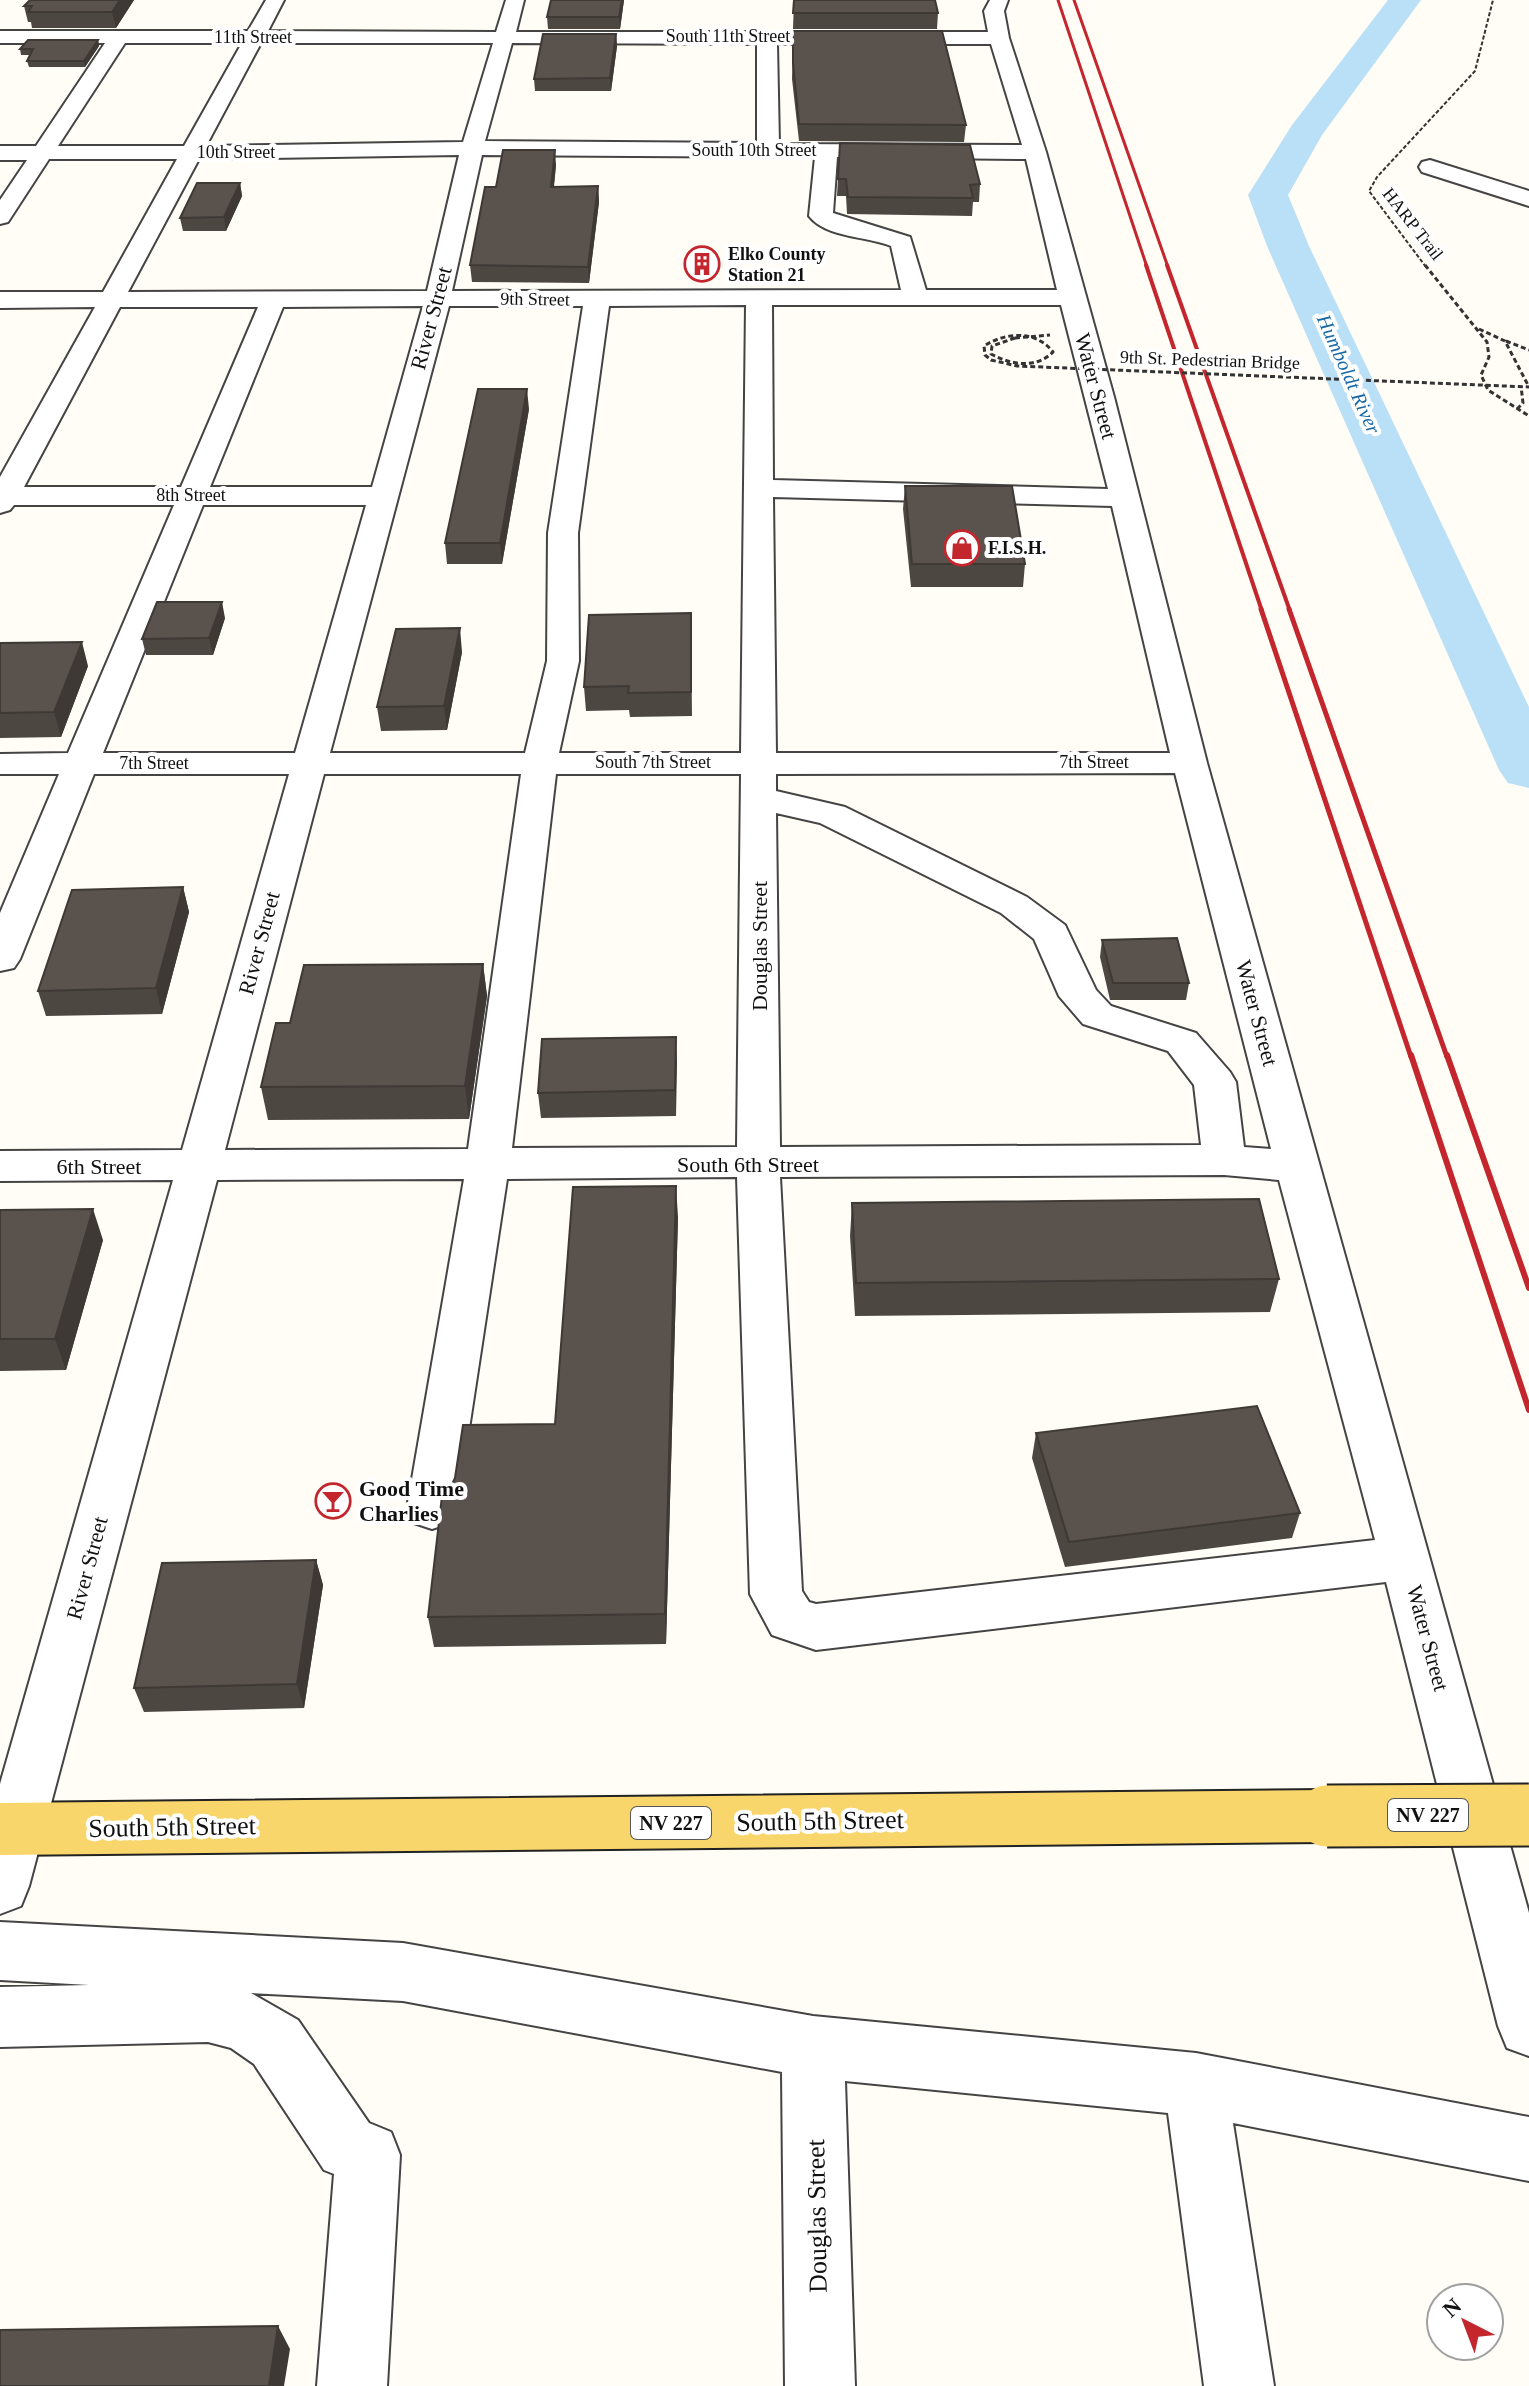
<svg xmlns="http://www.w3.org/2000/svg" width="1529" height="2386" viewBox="0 0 1529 2386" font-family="'Times New Roman',serif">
  <rect width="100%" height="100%" fill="#fffdf5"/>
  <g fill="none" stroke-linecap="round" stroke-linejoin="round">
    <path fill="#b9e0f7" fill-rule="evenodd" d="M1388 0H1421L1322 135 1288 195 1309 246 1529 707V788L1508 783 1499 770 1267 246 1248 195 1292 125Z"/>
    <defs>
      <path id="minor" d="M266 0H284L268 31 496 32 506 0H524L516 32H988L984 11 990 0H1008L1004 11 1009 38 1046 152 1114 397 1207 763 1529 1913V2056L1507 2048 1498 2026 1386 1582 816 1650 772 1635 750 1594 737 1177 507 1179 457 1508 450 1523 432 1529 414 1523 407 1508 464 1179 217 1180 29 1886 21 1906 0 1914V1784L173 1180 0 1181V1151L182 1150 289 774H94L20 959 14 968 0 971V913L59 774H0V754L68 753 174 505H14L10 510 0 513V477L95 307 0 308V292H103L177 159H49L8 222 0 224V200L27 160H0V146H36L105 43H0V31H248ZM125 43H242L184 146H58ZM261 43H493L463 142 206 146ZM512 43 757 44V143L485 141ZM777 44H991L1022 145 779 144ZM459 155 427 291 128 292 199 159ZM482 155 815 157 809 216C826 238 867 236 891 246L901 290 452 291ZM837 157 1026 159 1057 290H926L910 237 833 213ZM746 305 741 753H559L579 661 578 533 609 306ZM772 305H1061L1108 489 773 480ZM423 306 372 487H210L283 307ZM449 306H583L548 533 547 661 525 753H330ZM120 307H258L181 487H24ZM773 497 1112 506 1170 753H776ZM203 505H366L295 753H103ZM1175 773 1271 1149 1244 1147 1236 1082 1230 1072 1196 1033 1111 1006 1096 990 1065 925 1027 897 845 807 776 791V774ZM324 774H521L468 1149 225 1150ZM556 774H741L737 1147 512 1148ZM776 813 820 823 1001 913 1034 939 1059 996 1083 1024 1168 1051 1194 1085 1201 1145 780 1147ZM1224 1175 1279 1180 1375 1540 816 1604 809 1602 802 1591 780 1177Z
        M1430 160 1529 191V206L1422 172 1419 167 1422 162Z
        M0 1922 403 1943 813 2016 1196 2053 1529 2117V2181L1233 2123 1274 2386H1204L1168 2113 845 2081 855 2386H785L782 2072 403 2001 251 1993 298 2020 369 2123 391 2132 400 2155 387 2386H317L334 2174 324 2170 254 2064 231 2048 208 2042 0 2047V1987L89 1985 0 1980Z"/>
      <path id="major" d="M1327 1790 1347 1797 1356 1816 1347 1835 1327 1842 0 1855V1803Z"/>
    </defs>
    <use href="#minor" stroke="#444" stroke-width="4"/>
    <use href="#major" stroke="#222" stroke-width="4"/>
    <path stroke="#333" stroke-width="2" stroke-dasharray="4 2" stroke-linecap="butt" d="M1426 267 1369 191 1377 177 1475 71 1493 0"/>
    <path stroke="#333" stroke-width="3" stroke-dasharray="5 3" stroke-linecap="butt" d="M1425 265 1487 342 1489 357 1481 375 1488 390 1529 416
      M1479 329 1505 341 1529 387
      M1015 338 1050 335
      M1506 341 1529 350
      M1517 409 1523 403 1521 386"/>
    <use href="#minor" fill="#fff" fill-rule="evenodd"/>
    <use href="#major" fill="#f9d66b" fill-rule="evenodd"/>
    <path stroke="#c4262e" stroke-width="3" d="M1058 0 1147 267
      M1074 0 1168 267"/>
    <path stroke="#c4262e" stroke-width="4" d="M1146 265 1262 611
      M1167 265 1290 611"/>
    <path stroke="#c4262e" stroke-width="5" d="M1261 609 1411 1057
      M1289 609 1447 1057"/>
    <path stroke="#c4262e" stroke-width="6" d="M1411 1055 1529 1410
      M1447 1055 1529 1288"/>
    <defs>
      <path id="major-bridge" d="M1327 1816 1529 1815"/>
    </defs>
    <use href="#major-bridge" stroke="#222" stroke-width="65" stroke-linecap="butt"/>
    <path stroke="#333" stroke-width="3" stroke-dasharray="5 3" stroke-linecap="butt" d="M1015 338 992 346 991 354C1011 365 1036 369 1053 352 1036 330 1006 332 984 346L985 355 991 360 1017 366 1529 387"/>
    <use href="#major-bridge" stroke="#f9d66b" stroke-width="61"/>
  </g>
  <path fill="#4d4742" d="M134 0 116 28H32L31 22H28L24 6Z
    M551 0H624L620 29H548L547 17Z
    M794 0 938 13 937 29H793Z
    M793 31 966 125 964 142 799 141 792 79Z
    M616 34 617 46 611 91H535L534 79Z
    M98 40 99 46 85 67H29L27 61 30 55H21L20 49Z
    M556 165 554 187 598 186 599 202 589 283 472 282 470 265 496 187Z
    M838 179 980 184 979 202H973L972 216 847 214 846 196H837Z
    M240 183 242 196 226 231H183L180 218Z
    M529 409 502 564H447L445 543Z
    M905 486 1025 564 1023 587H911L903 509Z
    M691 613 692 716 630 717 629 710 586 711 584 687Z
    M225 618 213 655H146L142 639Z
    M0 643 88 666 61 737 0 738Z
    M462 652 447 730 381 731 377 707Z
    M183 887 189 912 162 1014 46 1016 38 991Z
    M1102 940 1189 983 1186 1000H1110L1100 957Z
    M483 964 487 996 469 1119 268 1120 261 1087Z
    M676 1037V1116L541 1118 538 1093Z
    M852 1203 1279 1279 1270 1312 855 1316 850 1236Z
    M0 1210 103 1240 66 1370 0 1371Z
    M678 1217 666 1644 434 1647 428 1617 555 1424Z
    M1036 1433 1300 1513 1292 1538 1065 1567 1032 1458Z
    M316 1560 323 1585 304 1708 144 1712 134 1688Z"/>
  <path fill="#3f3936" d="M120 0H134L116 28 112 12Z
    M622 0H624L620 29 619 17Z
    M616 34 617 46 611 91 610 78Z
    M98 40 99 46 85 67 84 61Z
    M555 150 556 165 552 202 551 187Z
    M240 183 242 196 226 231 224 217Z
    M598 186 599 202 589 283 588 267Z
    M527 389 529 409 502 564 500 543Z
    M222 602 225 618 213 655 209 638Z
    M460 628 462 652 447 730 444 706Z
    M82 642 88 666 61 737 54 712Z
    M183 887 189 912 162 1014 156 988Z
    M483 964 487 996 469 1119 465 1086Z
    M676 1037 677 1062 676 1116 675 1090Z
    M676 1186 678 1217 666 1644 665 1614Z
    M93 1209 103 1240 66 1370 55 1339Z
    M316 1560 323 1585 304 1708 297 1684Z
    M278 2326 290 2349 284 2386H269Z"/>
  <path fill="#5a524d" stroke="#3f3936" stroke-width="2" d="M30 0H120L112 12H28L32 6H24Z
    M551 0H622L619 17H547Z
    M794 0H935L938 13H793Z
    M793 31H942L966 125 799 124 793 63Z
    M543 34H616L610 78 534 79Z
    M28 40H98L84 61H27L33 49H20Z
    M840 143 970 145 980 184 970 185 973 198 848 197 846 179H838Z
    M503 150H555L551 187 598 186 588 267 470 265 485 187H496Z
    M197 183H240L224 217 180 218Z
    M478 389H527L500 543H445Z
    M905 486H1012L1025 564H912Z
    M157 602H222L209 638 142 639Z
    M691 613V692L628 693 629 686 584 687 589 615Z
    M460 628 444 706 377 707 396 629Z
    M82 642 54 712 0 713V643Z
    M183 887 156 988 38 991 72 890Z
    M1177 938 1189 983H1113L1102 940Z
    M483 964 465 1086 261 1087 276 1023H290L304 965Z
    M676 1037 675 1090 538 1093 542 1039Z
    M676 1186 665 1614 428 1617 442 1496 447 1494 455 1478 463 1425 555 1424 573 1187Z
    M1259 1199 1279 1279 856 1283 852 1203Z
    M93 1209 55 1339H0V1210Z
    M1257 1406 1300 1513 1069 1542 1036 1433Z
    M316 1560 297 1684 134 1688 162 1563Z
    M278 2326 269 2386H0V2330Z"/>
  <defs>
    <symbol id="building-ring" viewBox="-11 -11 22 22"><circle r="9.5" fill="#fff" stroke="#c4262e" stroke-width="1.5"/><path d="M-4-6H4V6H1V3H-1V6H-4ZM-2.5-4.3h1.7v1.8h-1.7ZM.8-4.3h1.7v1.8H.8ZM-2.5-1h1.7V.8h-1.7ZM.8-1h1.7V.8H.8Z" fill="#c4262e"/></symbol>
    <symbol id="shop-ring" viewBox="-11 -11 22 22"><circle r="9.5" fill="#fff" stroke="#c4262e" stroke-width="1.5"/><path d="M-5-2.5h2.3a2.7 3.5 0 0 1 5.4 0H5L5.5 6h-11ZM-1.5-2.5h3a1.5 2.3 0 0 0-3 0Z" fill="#c4262e"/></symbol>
    <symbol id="bar-ring" viewBox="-11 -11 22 22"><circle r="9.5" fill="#fff" stroke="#c4262e" stroke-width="1.5"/><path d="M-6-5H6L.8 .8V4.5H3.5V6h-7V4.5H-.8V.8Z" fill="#c4262e"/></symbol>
  </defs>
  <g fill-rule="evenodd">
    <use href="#building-ring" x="682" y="244" width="40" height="40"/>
    <use href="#shop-ring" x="942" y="528" width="40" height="40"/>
    <use href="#bar-ring" x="313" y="1481" width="40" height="40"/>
  </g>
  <g text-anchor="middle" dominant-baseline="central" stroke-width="8" stroke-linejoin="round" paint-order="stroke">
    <g font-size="18" fill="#111" stroke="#fff">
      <text x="728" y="36">South 11th Street</text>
      <text x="253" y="37">11th Street</text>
      <text x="754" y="150">South 10th Street</text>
      <text x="236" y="152">10th Street</text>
      <text transform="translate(1413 224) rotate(52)">HARP Trail</text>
      <text transform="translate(535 299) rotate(1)">9th Street</text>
      <text transform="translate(1210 360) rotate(2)">9th St. Pedestrian Bridge</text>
      <text x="191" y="495">8th Street</text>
      <text x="653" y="762">South 7th Street</text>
      <text x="1094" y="762">7th Street</text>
      <text x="154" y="763">7th Street</text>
    </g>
    <g font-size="18" font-weight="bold" fill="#111" stroke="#fff" text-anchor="start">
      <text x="728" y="254">Elko County<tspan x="728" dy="21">Station 21</tspan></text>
      <text x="988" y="548">F.I.S.H.</text>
    </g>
    <g font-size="20" font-style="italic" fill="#1768a6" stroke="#fff">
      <text transform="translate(1349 374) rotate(66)">Humboldt River</text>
    </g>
    <g fill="#fff" stroke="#585858" stroke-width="2">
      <rect x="1388" y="1799" width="80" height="32" rx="6"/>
      <rect x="631" y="1807" width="80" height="32" rx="6"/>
    </g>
    <g font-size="20" font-weight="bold" fill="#111">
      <text x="1428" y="1815">NV 227</text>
      <text x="671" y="1823">NV 227</text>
    </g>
    <g font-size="22" fill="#111" stroke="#fff">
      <text transform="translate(431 318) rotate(-75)">River Street</text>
      <text transform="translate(1096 386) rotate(75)">Water Street</text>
      <text transform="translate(259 943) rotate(-75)">River Street</text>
      <text transform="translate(759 946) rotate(-90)">Douglas Street</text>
      <text transform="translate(1257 1013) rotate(75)">Water Street</text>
      <text x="748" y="1164">South 6th Street</text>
      <text x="99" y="1166">6th Street</text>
      <text transform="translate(87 1568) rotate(-75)">River Street</text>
      <text transform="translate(1428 1638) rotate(75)">Water Street</text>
    </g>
    <g font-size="22" font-weight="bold" fill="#111" stroke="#fff" text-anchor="start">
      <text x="359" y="1488">Good Time<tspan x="359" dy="25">Charlies</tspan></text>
    </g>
    <g font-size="26" fill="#111" stroke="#fff">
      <text transform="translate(820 1821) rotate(-1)">South 5th Street</text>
      <text transform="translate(172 1827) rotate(-1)">South 5th Street</text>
      <text transform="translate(817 2216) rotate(-91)">Douglas Street</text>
    </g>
  </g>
  <g transform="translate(1465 2322) rotate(318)"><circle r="38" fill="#ffffff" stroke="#a0a0a0" stroke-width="2"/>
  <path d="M0-6L14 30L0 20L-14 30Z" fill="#c4262e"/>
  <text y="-12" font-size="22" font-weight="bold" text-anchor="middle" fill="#111111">N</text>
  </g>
</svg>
